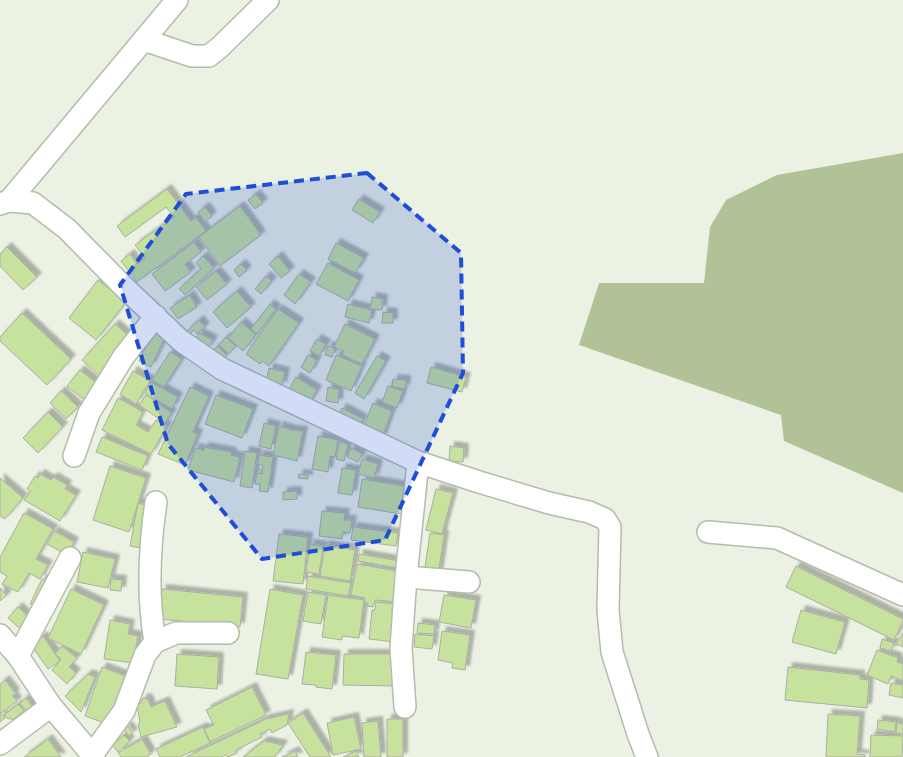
<svg xmlns="http://www.w3.org/2000/svg" width="903" height="757" viewBox="0 0 903 757" font-family="Quicksand,sans-serif">
  <defs>
    <filter id="shadow"><feDropShadow dx="4.5" dy="-4.5" stdDeviation="1" flood-color="#0004"/></filter>
  </defs>
  <rect width="100%" height="100%" fill="#ebf1e3"/>
  <path fill="#b1c396" d="M903 153V493L784 441 781 415 579 345 599 283H704L710 227 726 200 777 175Z"/>
  <path fill="#c7e29c" stroke="#aaafa2" filter="url(#shadow)" d="M167 189 191 221 196 217 206 231 137 282 121 261 130 254 137 264 145 258 135 245 174 217 166 207 125 237 117 226Z
    M256 194 263 203 255 209 248 200Z
    M359 199 380 212 373 223 352 210Z
    M240 206 261 235 220 266 199 237Z
    M205 207 212 216 205 222 198 212Z
    M194 242 201 252 185 264 191 272 165 291 152 274Z
    M336 243 364 258 355 273 328 259Z
    M7 247 37 277 23 290 0 266V254Z
    M203 256 214 268 185 295 179 289 201 269 196 263Z
    M278 256 290 271 281 278 269 264Z
    M328 263 359 280 348 301 316 284Z
    M241 264 247 270 239 277 234 270Z
    M216 271 227 284 207 300 196 287Z
    M299 274 311 282 295 304 284 295Z
    M266 276 272 281 261 294 255 289Z
    M98 280 126 302 96 340 69 318Z
    M237 291 251 307 227 328 213 312Z
    M190 295 197 307 178 319 170 308Z
    M372 297 383 299 382 310 370 309Z
    M270 304 276 309 257 334 251 329Z
    M348 304 372 310 369 323 345 317Z
    M278 309 299 323 269 366 262 361 260 364 246 354Z
    M383 312 393 313V323H382Z
    M22 313 71 359 47 385 0 341V337Z
    M199 320 205 327 197 334 194 330 190 334 187 331Z
    M241 322 256 335 243 351 228 338Z
    M115 324 134 341 100 377 82 360Z
    M345 324 375 339 362 364 342 355 344 351 334 347Z
    M154 330 166 335 151 367 139 361Z
    M199 333 213 340 208 349 194 342Z
    M226 337 236 346 228 354 219 345Z
    M317 339 326 344 319 356 310 351Z
    M218 346 227 355 221 361 211 352Z
    M328 346 335 348 332 357 325 355Z
    M170 352 182 359 164 387 152 380Z
    M308 355 317 360 310 373 301 367Z
    M336 355 362 366 351 391 326 380Z
    M377 356 386 361 364 399 355 393Z
    M431 367 466 377 462 392 427 383Z
    M269 368 285 372 282 386 266 383Z
    M80 370 100 386 87 402 67 386Z
    M133 371 150 381 136 404 120 394Z
    M296 377 317 390 308 405 287 393Z
    M393 379 406 380 405 389 392 387Z
    M151 382 178 397 172 409 145 393Z
    M388 386 403 391 397 408 382 402Z
    M190 387 209 396 193 432 198 434 185 465 158 454Z
    M328 387 339 389 338 403 326 401Z
    M61 391 78 407 66 419 50 403Z
    M146 395 172 413 165 423 139 405Z
    M216 395 253 409 242 438 205 424Z
    M118 398 143 412 136 425 148 432 156 420 167 426 151 454 102 430Z
    M373 403 392 411 382 438 362 430Z
    M342 408 363 419 358 429 337 418Z
    M48 412 63 427 38 453 23 438Z
    M264 423 276 426 271 449 259 446Z
    M279 426 292 430 303 431 297 461 273 455Z
    M318 436 338 440 335 457 330 456 328 472 312 469Z
    M102 437 148 456 142 470 96 452Z
    M339 442 348 444 344 461 336 459Z
    M450 446 464 448 463 462 449 461Z
    M204 447 232 452 231 455 240 457 234 482 188 470 195 448 204 450Z
    M351 448 362 454 358 462 347 457Z
    M245 451 257 453 252 488 240 486Z
    M259 455 273 457 268 492 259 491 260 484H255L257 473 262 474 263 465H258Z
    M362 459 378 464 374 478 358 474Z
    M110 466 146 478 129 532 93 520Z
    M342 468 356 470 352 495 338 493Z
    M40 474 51 480 53 477 67 485 65 489 76 495 60 521 24 500 30 491 27 489 35 476 38 478Z
    M299 474 308 475V479L298 478Z
    M0 478 23 498 5 519 0 516Z
    M362 479 411 487 407 515 358 507Z
    M436 489 453 493 442 534 426 530Z
    M297 491V499L283 500V492Z
    M138 503 154 507 146 549 130 546Z
    M322 511 345 513 344 520H352L350 533 343 532 342 539 319 536Z
    M24 513 53 529 36 559 48 565 40 579 29 573 18 592 2 584 7 576 0 572V557Z
    M353 527 398 533 396 546 351 540Z
    M54 531 74 542 67 555 47 544Z
    M430 533 444 535 438 576 424 574Z
    M279 534 308 537 303 584 273 581Z
    M310 544 323 546 319 574 306 572Z
    M325 545 355 550 350 581 320 576Z
    M83 552 115 559 108 588 77 582Z
    M359 554 406 562 404 569 358 561Z
    M357 564 403 572 398 602 375 600 373 607 367 606 368 603H365V598L351 595Z
    M796 566 903 619V621L894 640 786 587Z
    M308 576 351 583 348 596 306 589Z
    M42 579 51 584 40 608 30 604Z
    M111 579 122 580 121 591 110 590Z
    M0 588 7 595 0 601Z
    M71 589 104 605 81 654 48 638Z
    M162 589 243 597 240 627 159 619Z
    M270 589 303 595 288 679 256 674Z
    M308 592 326 595 321 624 303 621Z
    M328 595 364 600 359 638 342 636V640L322 637Z
    M444 595 476 600 471 628 439 622Z
    M376 602 398 604 394 642 369 639 372 610H375Z
    M18 607 35 623 25 633 8 618Z
    M801 610 845 622 836 654 792 642Z
    M110 620 130 624 128 634 138 636 133 663 104 659Z
    M418 623 435 625 434 634 417 633Z
    M442 631 470 635 465 670 452 668 453 663 438 660Z
    M903 633V647L896 644Z
    M415 634 434 636 432 649 414 647Z
    M43 636 60 661 48 669 31 645Z
    M882 639 894 643 891 651 880 648Z
    M62 646 77 658 69 667 76 673 67 684 52 670 61 659 55 654Z
    M877 650 898 658 897 662 903 664V681L891 676 888 684 867 675Z
    M306 652 336 655 332 689 316 687V685L302 684Z
    M177 654 219 657 217 689 175 686Z
    M344 654H394V686L343 685Z
    M102 667 133 679 110 725 85 716Z
    M788 667 860 675V679L869 680 867 708 785 700Z
    M88 674 95 677 81 712 65 696Z
    M5 680 15 693 13 696 17 701 1 713 5 718 0 722V684Z
    M891 683 903 685V698L889 695Z
    M252 687 266 715 210 742 204 729 214 725 206 710Z
    M26 698 32 706 37 702 41 708 30 717 20 703Z
    M143 698 148 699 151 707 165 701 177 727 141 737 138 724 140 723 137 704 141 703Z
    M18 704 24 711 12 720 10 718 8 719 4 715Z
    M303 713 331 757H310L288 723Z
    M289 714 287 725 272 733 270 729 260 734 262 737 236 750 237 753 228 757 226 755 221 757H186L266 719Z
    M828 714 860 716 857 754 865 755V757H826Z
    M354 717 361 749 333 755 327 723Z
    M387 719H403V757H387Z
    M878 720 896 722 895 732 877 729Z
    M378 721 381 757H364L362 723Z
    M897 723 903 724V734L896 733Z
    M128 726 133 733 129 736 124 729Z
    M203 727 210 743 180 757H160L156 749Z
    M124 735 130 741 118 752 112 745Z
    M871 735 903 736 902 757H870Z
    M48 739 61 757H24Z
    M142 739 151 754 148 755 149 757H121L118 753Z
    M264 741 283 745 275 757H243Z
    M295 751 298 757H282Z
    M356 751 359 757H343Z"/>
  <g fill="none" stroke-linecap="round" stroke-linejoin="round">
    <defs>
      <path id="minor" d="M144 40 192 56H209L220 47 268 0
        M9 201 177 0
        M0 204 9 201 33 203 67 229 121 284 180 340 222 369 418 462 479 482 549 503 589 512 605 519 610 527 608 610 612 652 638 734 647 757
        M74 456 89 413 124 356 156 316
        M708 532 777 538 903 595
        M406 577 469 582
        M0 635 18 656 51 706 94 757
        M155 642C147 595 149 549 156 502
        M18 656 70 558
        M405 707 401 648 406 577 418 462
        M0 744 51 706
        M92 755 124 711 145 655 155 642 176 633H228"/>
    </defs>
    <use href="#minor" stroke="#b5bbad" stroke-width="24"/>
    <use href="#minor" stroke="#fff" stroke-width="21"/>
  </g>
  <path fill="#1d4ed8" fill-opacity="0.2" stroke="#1d4ed8" stroke-width="4" stroke-dasharray="10 6" stroke-linejoin="round" d="M367 173 461 253 463 373 385 540 262 559 168 444 120 285 186 194Z"/>
</svg>
